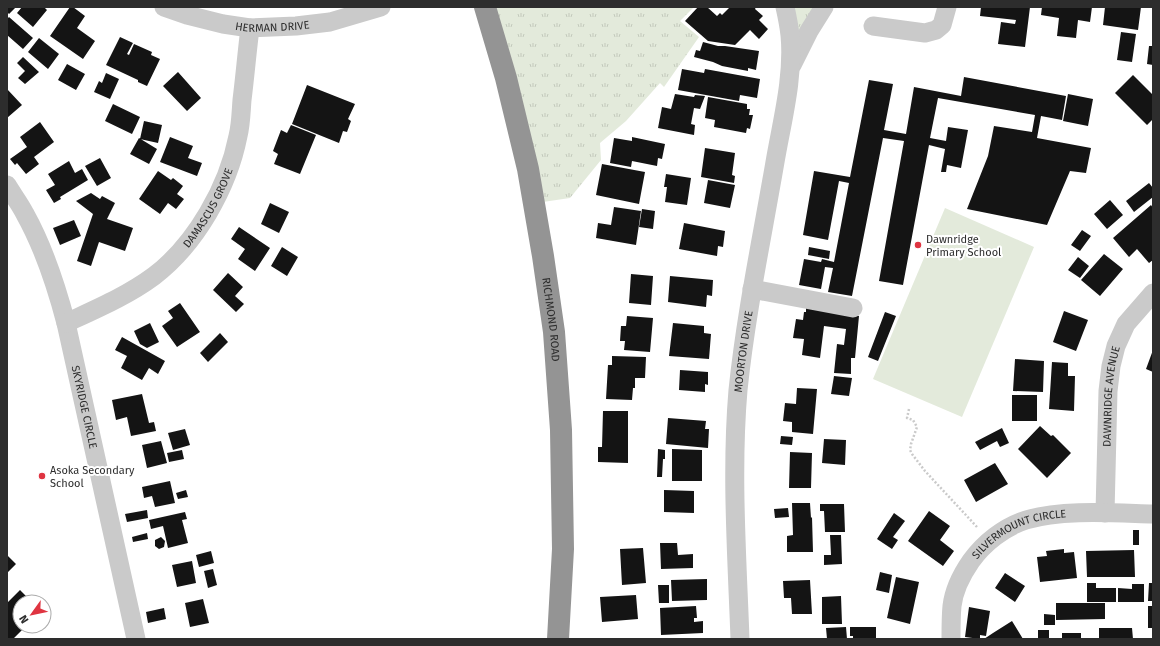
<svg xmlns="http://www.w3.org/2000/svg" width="1160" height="646" viewBox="0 0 1160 646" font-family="'Fira Sans',sans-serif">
  <defs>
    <pattern id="grass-tufts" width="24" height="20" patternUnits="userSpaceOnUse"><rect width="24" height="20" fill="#e3eadb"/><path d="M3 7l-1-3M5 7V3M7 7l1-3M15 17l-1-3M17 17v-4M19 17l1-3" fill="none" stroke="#c3c9bc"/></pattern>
  </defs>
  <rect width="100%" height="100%" fill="#fff"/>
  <path fill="url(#grass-tufts)" d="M487 7H694L680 21 699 37 664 87 660 83 626 121 600 143 601 160 570 198 536 203Z
    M784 7H824L790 69Z"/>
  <path fill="#e3eadb" d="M945 208 1034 247 962 417 873 379Z"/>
  <path fill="#141414" d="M7 7H16L9 14 7 12Z
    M22 7H44L47 10 33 27 17 13Z
    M70 7H73L85 16 77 28 95 41 83 59 50 36Z
    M698 7H707L717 16 720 13 722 15 730 7H756L755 9 763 16 759 20 768 29 759 39 750 30 735 45 708 41 685 21Z
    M981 7H1030L1025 47 998 44 1001 22 1015 24 1016 20 980 16Z
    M1042 7H1092L1090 22 1078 20 1076 38 1057 36 1059 18 1041 15Z
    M1105 7H1141L1138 30 1103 25Z
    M9 17 33 38 23 49 7 35V19Z
    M1121 32 1136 34 1132 62 1117 60Z
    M120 37 133 43 127 54 129 55 134 44 152 52 151 55 160 59 147 86 138 82V80L106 65Z
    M39 38 59 54 48 69 28 52Z
    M703 42 718 46H725L759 51 756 70 748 68V71L722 66 713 62 694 57 696 50 700 51Z
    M1149 46H1153V65L1147 64Z
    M23 57 39 72 25 84 18 78 25 71 17 63Z
    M67 64 85 74 76 90 58 80Z
    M682 69 704 73 705 69 760 79 757 98 740 95 739 101 678 90Z
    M178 72 201 98 187 111 163 86Z
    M106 73 119 79 110 99 94 92 99 81 102 83Z
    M1133 75 1153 95V119L1147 125 1115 93Z
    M964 77 1066 96 1062 120 1041 116 1037 138 1091 148 1086 173 1070 171 1047 225 967 209 988 156 994 126 1032 132 1035 115 938 98 930 138 946 141 948 127 968 130 961 168 947 165 946 172H941L945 149 929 145 903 285 879 281 904 141 883 138 852 296 828 292 833 268 825 267 821 289 799 285 804 259 821 262 822 259 834 262 849 183 839 181 828 240 803 235 814 171 850 177 869 80 893 84 884 130 906 134 914 87 961 96Z
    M307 85 355 104 348 119 351 121 347 132 343 131 339 143 292 124Z
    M7 89 22 105 7 118Z
    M675 94 694 97 695 95 705 96 700 109 694 108 691 124 695 125 694 135 658 128 662 107 671 109Z
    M1068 94 1093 99 1088 126 1063 121Z
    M708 97 747 104V109H750L749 115H753L750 129 747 128 746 133 714 127 715 120 705 118Z
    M113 104 140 117 132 134 105 121Z
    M144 121 162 125 158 143 140 139Z
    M40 122 54 142 34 157 39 164 26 174 17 163 15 165 10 159 27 147 20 137Z
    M291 125 316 135 300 174 274 164 278 154 273 151 281 130 287 133Z
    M170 137 193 146 188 158 202 163 197 176 160 162Z
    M632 137 665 144 662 159 658 158 657 166 632 161 631 167 610 163 614 138 632 141Z
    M139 138 157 149 149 164 130 154Z
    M705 148 735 153 732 175 735 176 734 183 701 177Z
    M100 158 111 178 97 186 85 166Z
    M69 161 75 173 82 169 88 180 60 197 61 199 54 203 46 190 55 185 48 174Z
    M602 164 645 172 639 204 596 195Z
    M158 171 171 180 173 178 183 186 177 194 184 199 176 209 168 203 160 214 139 199Z
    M666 174 691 178 687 205 665 202 667 187H664Z
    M708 180 735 185 730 208 704 203Z
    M1149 183 1153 188V197L1134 212 1126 201Z
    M91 193 100 199 102 196 115 203 107 219 133 228 125 251 99 242 91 266 77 261 93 214 76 201Z
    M1110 200 1123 215 1107 229 1094 214Z
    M270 203 289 212 279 233 261 224Z
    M1151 205 1153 208V260L1149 263 1137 249 1129 257 1113 238Z
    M614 207 641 211 636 245 596 238 598 223 611 225Z
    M642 209 655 211 653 229 639 227Z
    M74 220 81 236 60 245 53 228Z
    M684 223 725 231 723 247 718 246 717 256 679 249Z
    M239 227 270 248 255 271 238 259 245 249 231 239Z
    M1082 230 1091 236 1080 251 1071 245Z
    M282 247 298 257 287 276 271 266Z
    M809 247 830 251 829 259 808 255Z
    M1104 254 1123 269 1100 296 1081 280Z
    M1078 257 1089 266 1080 278 1068 270Z
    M228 273 243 287 235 296 244 304 236 312 213 290Z
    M631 274 653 276 651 305 629 303Z
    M670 276 713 280 712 296 707 295 706 307 668 302Z
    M180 303 200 332 177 347 162 326 173 318 168 311Z
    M806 306 859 316 855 358H851V374L834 373 837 344 844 345 846 329 824 326 820 358 802 355 804 339 793 338 796 319 803 320 804 312H806Z
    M1064 311 1088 320 1076 351 1053 342Z
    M885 312 896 316 878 361 868 357Z
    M627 316 653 318 650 352 624 350 625 341H620L621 326H626Z
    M150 323 159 342 147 348 140 344 134 331Z
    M673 323 704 326V333L711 334 709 359 669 356Z
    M220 333 228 342 208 362 200 353Z
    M122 337 165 361 158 374 149 368 142 380 121 368 127 356 115 350Z
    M1153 350V372L1146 369Z
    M612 356 646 357 645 378H635V388H633L632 400 606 399 608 365H612Z
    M1015 359 1044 361 1043 392 1013 391Z
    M1052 362 1068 363V376H1075L1074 411 1049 409Z
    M680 370 708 372V385L705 384V392L679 390Z
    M834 376 852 378 849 396 831 394Z
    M797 388 817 389 813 434 792 432V422L783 421 785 403 796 404Z
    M142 394 149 423 154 422 156 431 131 436 127 417 116 420 112 400Z
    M1012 395H1037V421H1012Z
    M603 411H628V463L598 462V447H602Z
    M668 418 706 421 705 429H709L708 448 666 444Z
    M1040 426 1051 436 1053 435 1071 453 1047 478 1018 449Z
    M1002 428 1009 443 1000 447 997 441 980 450 975 442Z
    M185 429 190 445 173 450 168 433Z
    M781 436 793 437 792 445 780 444Z
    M824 439 846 440 845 465 822 463Z
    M161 441 167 463 147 468 142 445Z
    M658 449 665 450V459H663L662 477H657Z
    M672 449 702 450V481H672Z
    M182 450 184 459 169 462 167 453Z
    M790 452 812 453 811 488H789Z
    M995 463 1008 484 976 502 964 480Z
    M170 481 175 503 155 507 152 496 144 498 142 487Z
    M186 490 188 497 178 499 176 493Z
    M664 490 694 491V513L664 512Z
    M792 503H810L811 518 812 517 813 552H787V536L793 535Z
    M820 504H844L845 532H825L824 511H820Z
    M788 508 789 517 775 518 774 509Z
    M147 510 148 518 127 522 125 514Z
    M929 511 950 526 940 540 954 551 943 566 908 541Z
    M185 512 187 519 182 520 188 543 168 548 163 526 151 529 149 520Z
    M894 513 905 521 893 537 898 540 892 549 877 539Z
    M1133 530H1139V545H1133Z
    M147 533 148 539 133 542 132 537Z
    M830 535H841L842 564 824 565V555H831Z
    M161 537 165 541 164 547 159 549 155 546V540Z
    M660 543H677L678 555 693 554V568L661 569Z
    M643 548 646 583 622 585 620 549Z
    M1064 549V553L1074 552 1077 578 1040 582 1037 557 1047 556 1046 551Z
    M1134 550 1135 577H1087L1086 551Z
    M211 551 214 563 199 567 196 555Z
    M7 555 16 564 7 573Z
    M192 561 196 583 177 587 172 565Z
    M213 569 217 585 208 588 204 571Z
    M880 572 892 575 889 593 876 590Z
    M1005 573 1025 586 1015 602 995 588Z
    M896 577 919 582 910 624 887 618Z
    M707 579V600L672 601 671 580Z
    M810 580 812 614H792L791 598H784L783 581Z
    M1087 583H1096V588H1116V602H1087Z
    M1149 583H1153V601H1148Z
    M1132 584H1144V602H1118V588L1132 589Z
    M658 585H669V603H659Z
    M20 590 32 602H20V626H26L13 639H7V603Z
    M636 595 638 619 602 622 600 597Z
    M841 596 842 624H822V597Z
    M203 599 209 623 190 627 185 603Z
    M1056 603H1105V619L1056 620Z
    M696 606 697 618H694V622L703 621V633L661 635 660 608Z
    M1148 606H1153V628H1148Z
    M969 607 990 611 986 636 980 635V639L965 637Z
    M164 608 166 619 148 623 146 612Z
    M1044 614 1055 615V625H1044Z
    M1012 621 1023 639H984L993 633Z
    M846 627 847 639H827L826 628Z
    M850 627H876V639H853V636H850Z
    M1099 628H1132L1133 639H1099Z
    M1038 630H1049V639H1038Z
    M1062 633H1081V639H1062Z"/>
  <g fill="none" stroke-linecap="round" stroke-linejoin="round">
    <path stroke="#cacaca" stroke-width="2.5" stroke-dasharray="2 2" stroke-linecap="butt" d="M909 409 907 418 913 420 917 427 911 444 910 450 912 454 925 471 977 527"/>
    <g stroke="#cacaca" stroke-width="19">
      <path id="s1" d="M164 7 187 15 223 24 250 28 296 26 330 22 381 7"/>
      <path d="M873 26 925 33 936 30 942 25 947 7"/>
      <path d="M792 65 809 31 824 7"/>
      <path id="s2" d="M7 185C13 195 20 204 25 214 44 248 56 285 66 323L136 639"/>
      <path d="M752 289 853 308"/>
      <path id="s3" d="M66 323C96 309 127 296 154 276 196 244 228 187 238 136 241 124 241 112 242 100 245 76 247 52 250 28"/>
      <path id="s4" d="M1105 513 1108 391 1111 366 1116 346 1126 324 1153 293"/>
      <path id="s5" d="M740 639C737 556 731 472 738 390 746 313 762 238 775 162 782 121 794 77 790 35 789 26 787 16 785 7"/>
      <path id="s6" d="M951 639C951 628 951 616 952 606 954 589 962 574 971 561 984 543 1004 527 1026 520 1062 509 1115 513 1153 514"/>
    </g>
    <path stroke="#949494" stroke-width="22" id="s7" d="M485 7 506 78 528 169 543 256 554 332 561 430 563 549 558 639"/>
  </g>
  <g fill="#df3441" stroke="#fff" stroke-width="1.5">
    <circle cx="918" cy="245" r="4"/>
    <circle cx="42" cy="476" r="4"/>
  </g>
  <g text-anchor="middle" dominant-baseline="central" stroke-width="4" stroke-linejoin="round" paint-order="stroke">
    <g font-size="11" fill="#2d2d2d" stroke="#fff">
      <text stroke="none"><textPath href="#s1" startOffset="111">HERMAN DRIVE</textPath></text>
      <text stroke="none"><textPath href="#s3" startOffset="188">DAMASCUS GROVE</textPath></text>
      <text stroke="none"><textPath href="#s7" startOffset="320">RICHMOND ROAD</textPath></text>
      <text stroke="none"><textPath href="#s5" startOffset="288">MOORTON DRIVE</textPath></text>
      <text stroke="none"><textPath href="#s4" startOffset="117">DAWNRIDGE AVENUE</textPath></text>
      <text stroke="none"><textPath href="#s2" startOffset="237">SKYRIDGE CIRCLE</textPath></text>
      <text stroke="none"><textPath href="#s6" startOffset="140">SILVERMOUNT CIRCLE</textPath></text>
    </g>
    <g font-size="11" fill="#2d2d2d" stroke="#fff" text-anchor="start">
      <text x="926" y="239">Dawnridge<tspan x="926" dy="13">Primary School</tspan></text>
      <text x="50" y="470">Asoka Secondary<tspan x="50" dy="13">School</tspan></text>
    </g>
  </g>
  <rect width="1160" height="646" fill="none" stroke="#2d2d2d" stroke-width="16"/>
  <g transform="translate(32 614) rotate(237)"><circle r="19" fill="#ffffff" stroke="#ababab"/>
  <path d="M0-3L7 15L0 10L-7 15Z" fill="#df3441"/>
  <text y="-6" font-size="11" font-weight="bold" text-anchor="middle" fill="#2d2d2d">N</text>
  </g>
</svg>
